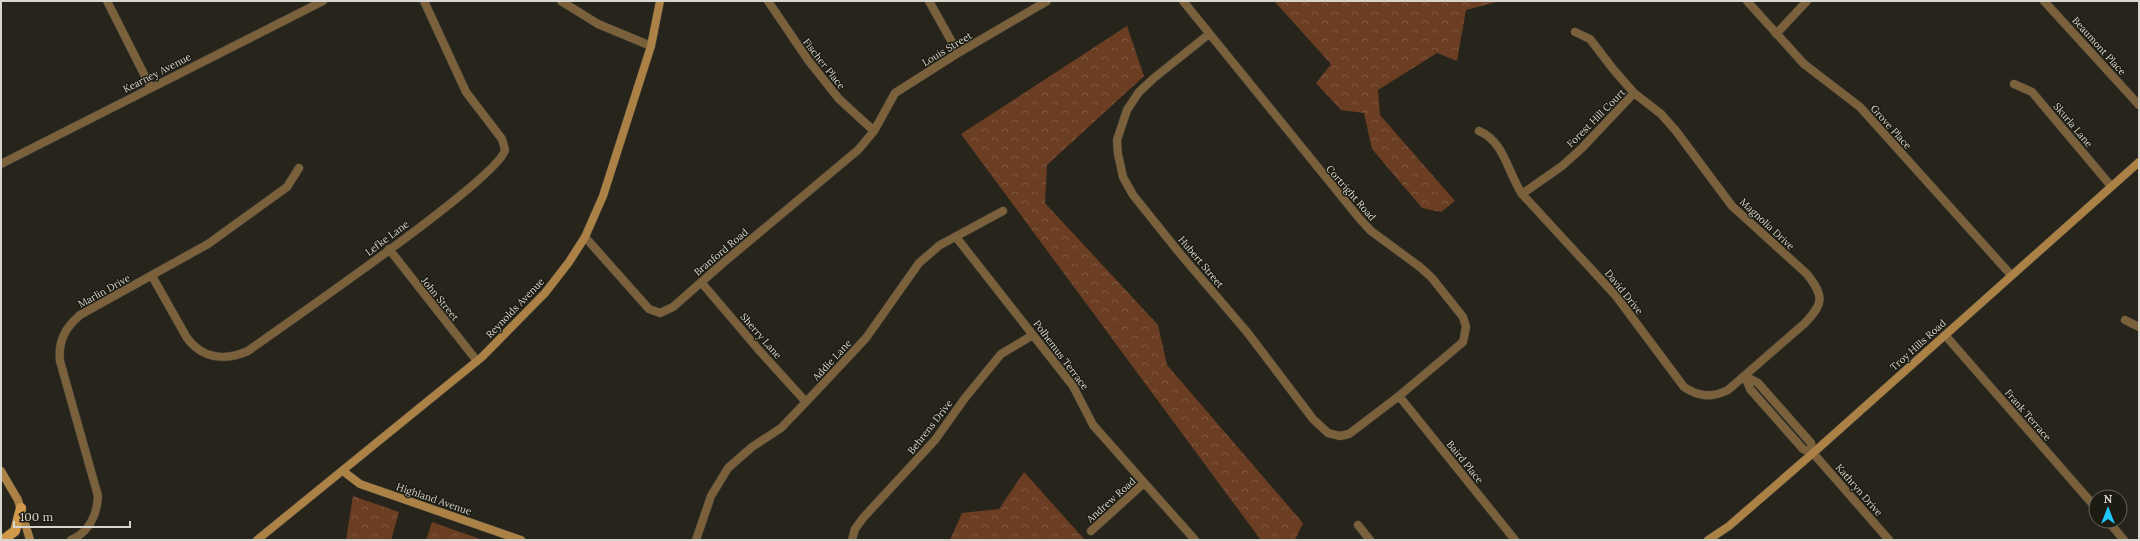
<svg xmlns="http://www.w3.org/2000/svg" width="2140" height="541" viewBox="0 0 2140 541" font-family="Lora,serif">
  <defs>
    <pattern id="forest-crowns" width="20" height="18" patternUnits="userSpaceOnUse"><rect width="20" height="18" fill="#6b3d22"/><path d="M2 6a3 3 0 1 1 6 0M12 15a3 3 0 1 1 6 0" fill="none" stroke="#7f5841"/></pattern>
  </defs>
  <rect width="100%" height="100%" fill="#27251b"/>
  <path fill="url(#forest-crowns)" d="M1274 1H1500L1466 10 1457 61 1437 53 1378 90 1380 115 1455 201 1441 212 1422 208 1372 149 1364 113 1341 110 1316 83 1331 64Z
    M1127 26 1144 76 1047 165 1045 203 1158 325 1167 365 1303 523 1295 540 1260 539 961 134Z
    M1024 472 1085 540H950L962 513 999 509Z
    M353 496 399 512 391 540H346Z
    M432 522 483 540H426Z"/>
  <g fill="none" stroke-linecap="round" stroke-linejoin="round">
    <defs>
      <path id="street" d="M107 1 151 88
        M561 1 598 24 651 46
        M768 1 808 60 839 99 874 131
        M929 1 958 53
        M1183 1 1359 218 1371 231 1420 267 1432 278 1463 317 1466 327 1463 342 1399 396 1349 434 1340 436 1328 433 1313 419 1247 332 1182 256 1133 195 1123 177 1118 154 1117 140 1127 110 1139 92 1154 78 1209 34
        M1747 1 1804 64 1860 107 2011 275
        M2044 1 2139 105
        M1776 34 1807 1
        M2014 84 2032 92 2111 186
        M1479 131C1504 141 1508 173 1522 194L1616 296 1684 387C1699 397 1712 398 1728 390L1805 323C1824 303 1824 296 1807 274L1732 206 1676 131 1661 114 1634 93
        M1 164 323 1
        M1522 194 1562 166 1582 148 1634 93 1613 69 1590 39 1575 32
        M585 237 649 309 660 313 673 307 723 263 858 150 874 131 895 93 958 53 1047 1
        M956 237 1073 386 1093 425 1195 540
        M389 249 477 361
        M152 276 187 338C203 359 225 361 248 351 285 324 498 179 505 150L502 139 466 92 424 1
        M701 282 758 349 806 402
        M2125 320 2139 327
        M1945 335 2096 508
        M1745 376 1758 383 1811 443 1813 453 1889 540
        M1745 376 1750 389 1803 449 1813 453
        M1399 396 1515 540
        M2108 521 2124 540
        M1358 525 1370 540
        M1091 531 1144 483
        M71 540C89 532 97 515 98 496L60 361C58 341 65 328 80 315L208 244 287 187 299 168
        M696 540 711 496 728 468 752 447 781 428 806 402 866 338 919 263 940 245 1003 211
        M852 540 855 529 863 518 935 440 965 398 1001 354 1033 335"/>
      <path id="secondary" d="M1 471 18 500 30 540
        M343 471 360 484 521 540
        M257 540 482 357 545 293 569 262 585 237 603 196 651 46 660 1
        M1708 540 1729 526 1813 453 2139 162"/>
      <path id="primary" d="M3 540 15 531 21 508"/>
    </defs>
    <use href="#street" stroke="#434138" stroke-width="9"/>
    <use href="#secondary" stroke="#434138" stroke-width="9"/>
    <use href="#primary" stroke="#434138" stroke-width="11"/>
    <use href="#street" stroke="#7b603c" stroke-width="8"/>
    <use href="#secondary" stroke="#ab8145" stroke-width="8"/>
    <use href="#primary" stroke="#d19a4a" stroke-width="10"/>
  </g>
  <g text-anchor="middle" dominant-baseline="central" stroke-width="3" stroke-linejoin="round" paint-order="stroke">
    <g font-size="10" fill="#d7d6cf" stroke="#1d1c12">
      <text transform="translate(2099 46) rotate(48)">Beaumont Place</text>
      <text transform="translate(947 49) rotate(-31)">Louis Street</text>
      <text transform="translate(824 64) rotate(52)">Fischer Place</text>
      <text transform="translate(157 73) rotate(-27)">Kearney Avenue</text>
      <text transform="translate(1596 118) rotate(-45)">Forest Hill Court</text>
      <text transform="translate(2073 125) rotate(50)">Skurla Lane</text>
      <text transform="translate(1891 127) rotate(48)">Grove Place</text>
      <text transform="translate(1351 193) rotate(49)">Cortright Road</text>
      <text transform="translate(1767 224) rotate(43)">Magnolia Drive</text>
      <text transform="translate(387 238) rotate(-37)">Lefke Lane</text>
      <text transform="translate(721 252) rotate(-40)">Branford Road</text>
      <text transform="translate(1201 262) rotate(50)">Hubert Street</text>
      <text transform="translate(104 291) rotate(-29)">Marlin Drive</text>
      <text transform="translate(1624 292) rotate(51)">David Drive</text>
      <text transform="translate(440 299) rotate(51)">John Street</text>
      <text transform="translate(515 308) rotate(-46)">Reynolds Avenue</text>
      <text transform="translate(761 336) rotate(49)">Sherry Lane</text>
      <text transform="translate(1918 345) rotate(-42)">Troy Hills Road</text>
      <text transform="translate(1061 355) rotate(53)">Polhemus Terrace</text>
      <text transform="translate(832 360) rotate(-47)">Addie Lane</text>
      <text transform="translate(2028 415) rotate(49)">Frank Terrace</text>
      <text transform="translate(930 427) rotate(-52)">Behrens Drive</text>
      <text transform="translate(1465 462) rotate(51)">Baird Place</text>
      <text transform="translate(1859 490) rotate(49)">Kathryn Drive</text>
      <text transform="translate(434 499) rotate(19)">Highland Avenue</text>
      <text transform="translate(1111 500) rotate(-42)">Andrew Road</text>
    </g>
  </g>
  <rect width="2140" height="541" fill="none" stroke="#d7d6cf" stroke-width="4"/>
  <g transform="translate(2108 509)"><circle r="19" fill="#1d1c12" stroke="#67665e"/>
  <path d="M0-3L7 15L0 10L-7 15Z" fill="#1fc9fd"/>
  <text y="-6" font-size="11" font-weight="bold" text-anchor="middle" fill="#d7d6cf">N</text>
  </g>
  <path d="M14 521v6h116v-6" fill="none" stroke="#d7d6cf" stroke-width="2"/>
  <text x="20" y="521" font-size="12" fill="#d7d6cf" stroke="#1d1c12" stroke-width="3" paint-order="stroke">100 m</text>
</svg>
